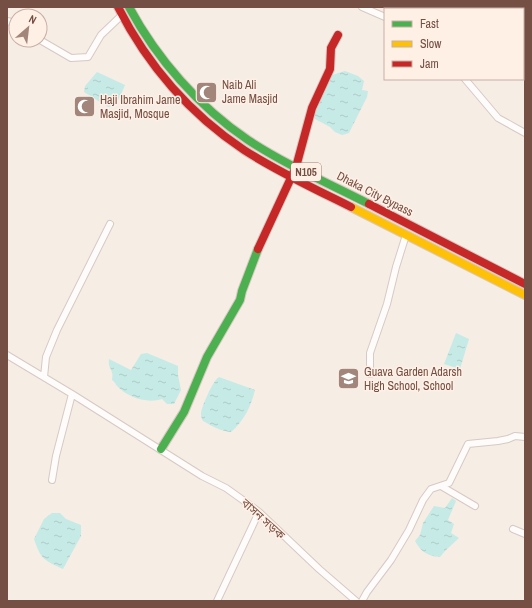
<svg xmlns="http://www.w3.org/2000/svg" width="532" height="608" viewBox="0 0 532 608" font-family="'Archivo Narrow','Noto Sans Bengali',sans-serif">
  <defs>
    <pattern id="water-ripples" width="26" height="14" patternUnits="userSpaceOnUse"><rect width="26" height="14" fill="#c6eae6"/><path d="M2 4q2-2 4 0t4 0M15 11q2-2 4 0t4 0" fill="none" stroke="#aecac6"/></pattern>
  </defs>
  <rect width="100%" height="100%" fill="#f6ede5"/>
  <path fill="url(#water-ripples)" d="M345 71 358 76 364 81 362 90 368 91 367 97 349 133 342 135 335 132 330 127 315 119V108L326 80 332 75Z
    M97 72 125 85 120 97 114 106 108 107 84 92 85 86Z
    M456 333 469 339 460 369 444 364Z
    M147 353 178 366V375L181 390 174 404H167L162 399C146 404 127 397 116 385 116 384 113 380 112 380 112 378 113 375 112 373 111 367 108 367 109 359L131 370 141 354Z
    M219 377 255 390C251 406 244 421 231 432 220 431 212 426 203 421 202 419 201 417 201 414 201 408 213 380 219 377Z
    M452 498 456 501 448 520 454 524 451 533 459 538 445 551 440 557C428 556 421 552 415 541L420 535 423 523 434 506 445 508Z
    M52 513H60L66 519 81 525V536L63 569C44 560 41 560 34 539L44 519Z"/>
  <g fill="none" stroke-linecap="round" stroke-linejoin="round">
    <defs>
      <path id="street" d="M362 7 385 17
        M498 7 500 9
        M7 21 16 23
        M40 40 71 58 88 57 101 35 122 15
        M465 79 498 118 525 133
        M7 355 72 394 202 476 226 488 247 503 259 512 319 569 356 601
        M370 374V353L387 304 396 267 406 235
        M44 377 46 357 57 330 110 224
        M52 480 56 456 72 394
        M441 486 475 506
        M513 529 525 534
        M217 601 259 512
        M362 601 367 592 391 560 409 530 423 500 431 489 449 483 468 444 498 441 508 439 515 436 525 437"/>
      <path id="fast" d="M129 7C157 59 199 107 248 140 286 165 328 183 369 204
        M161 449 184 412 207 357 240 300 242 291 258 249"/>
      <path id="slow" d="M351 207 525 295"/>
      <path id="jam" d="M118 7C147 64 190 114 244 150 278 172 315 189 351 207
        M369 204 525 284
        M258 249 296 167 312 108 330 69 331 48 338 35"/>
    </defs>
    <use href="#street" stroke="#d7c9c3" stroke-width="8"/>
    <use href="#fast" stroke="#d7c8c1" stroke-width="10"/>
    <use href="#slow" stroke="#d7c8c1" stroke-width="10"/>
    <use href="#jam" stroke="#d7c8c1" stroke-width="10"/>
    <use href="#street" stroke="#fefcfb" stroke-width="6"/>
    <use href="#fast" stroke="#4caf50" stroke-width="8"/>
    <use href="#slow" stroke="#ffc107" stroke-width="8"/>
    <use href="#jam" stroke="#c62828" stroke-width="8"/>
  </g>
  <defs>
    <symbol id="mosque-square" viewBox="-11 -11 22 22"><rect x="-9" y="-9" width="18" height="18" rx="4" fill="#a2867c" stroke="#fff0e5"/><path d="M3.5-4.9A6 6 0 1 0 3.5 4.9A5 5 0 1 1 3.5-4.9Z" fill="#fff"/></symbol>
    <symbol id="school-square" viewBox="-11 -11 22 22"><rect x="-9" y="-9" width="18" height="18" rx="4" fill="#a2867c" stroke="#fff0e5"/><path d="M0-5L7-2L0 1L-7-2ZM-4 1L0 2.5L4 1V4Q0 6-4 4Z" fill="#fff"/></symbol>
  </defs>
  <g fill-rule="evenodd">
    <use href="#mosque-square" x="194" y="80" width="25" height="25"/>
    <use href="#mosque-square" x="72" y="94" width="25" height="25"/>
    <use href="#school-square" x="336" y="366" width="25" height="25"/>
  </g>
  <g text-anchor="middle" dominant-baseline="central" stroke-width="3" stroke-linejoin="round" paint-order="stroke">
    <rect fill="#fff0e5" stroke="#9e7f74" stroke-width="1" x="291" y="163" width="30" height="18" rx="3"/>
    <g font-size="11" font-weight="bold" fill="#754e44">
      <text x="306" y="172">N105</text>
    </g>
    <g font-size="12" fill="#754e44" stroke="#fff0e5" text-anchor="start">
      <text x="222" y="85">Naib Ali<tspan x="222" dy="14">Jame Masjid</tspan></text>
      <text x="100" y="100">Haji Ibrahim Jame<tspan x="100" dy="14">Masjid, Mosque</tspan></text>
      <text x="364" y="372">Guava Garden Adarsh<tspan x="364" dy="14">High School, School</tspan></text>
    </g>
    <g font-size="12" fill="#754e44" stroke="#fff0e5">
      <text transform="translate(375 194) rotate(27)">Dhaka City Bypass</text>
      <text transform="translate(263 519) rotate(42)">বাসন সড়ক</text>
    </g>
  </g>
  <rect width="532" height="608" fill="none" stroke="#754e44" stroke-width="16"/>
  <rect x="384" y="8" width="140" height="72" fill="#fff0e5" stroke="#c8afa5"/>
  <rect x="392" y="21" width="20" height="6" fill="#4caf50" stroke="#c8afa5"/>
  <text x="420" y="28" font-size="12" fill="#754e44">Fast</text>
  <rect x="392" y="41" width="20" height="6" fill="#ffc107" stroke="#c8afa5"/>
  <text x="420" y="48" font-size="12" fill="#754e44">Slow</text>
  <rect x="392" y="61" width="20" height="6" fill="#c62828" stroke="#c8afa5"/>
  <text x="420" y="68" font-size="12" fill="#754e44">Jam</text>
  <g transform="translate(28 28) rotate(28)"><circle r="19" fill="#fff0e5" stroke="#c8afa5"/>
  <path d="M0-3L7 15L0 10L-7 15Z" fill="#a2867c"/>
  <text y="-6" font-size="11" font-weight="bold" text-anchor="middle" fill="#754e44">N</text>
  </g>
</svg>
